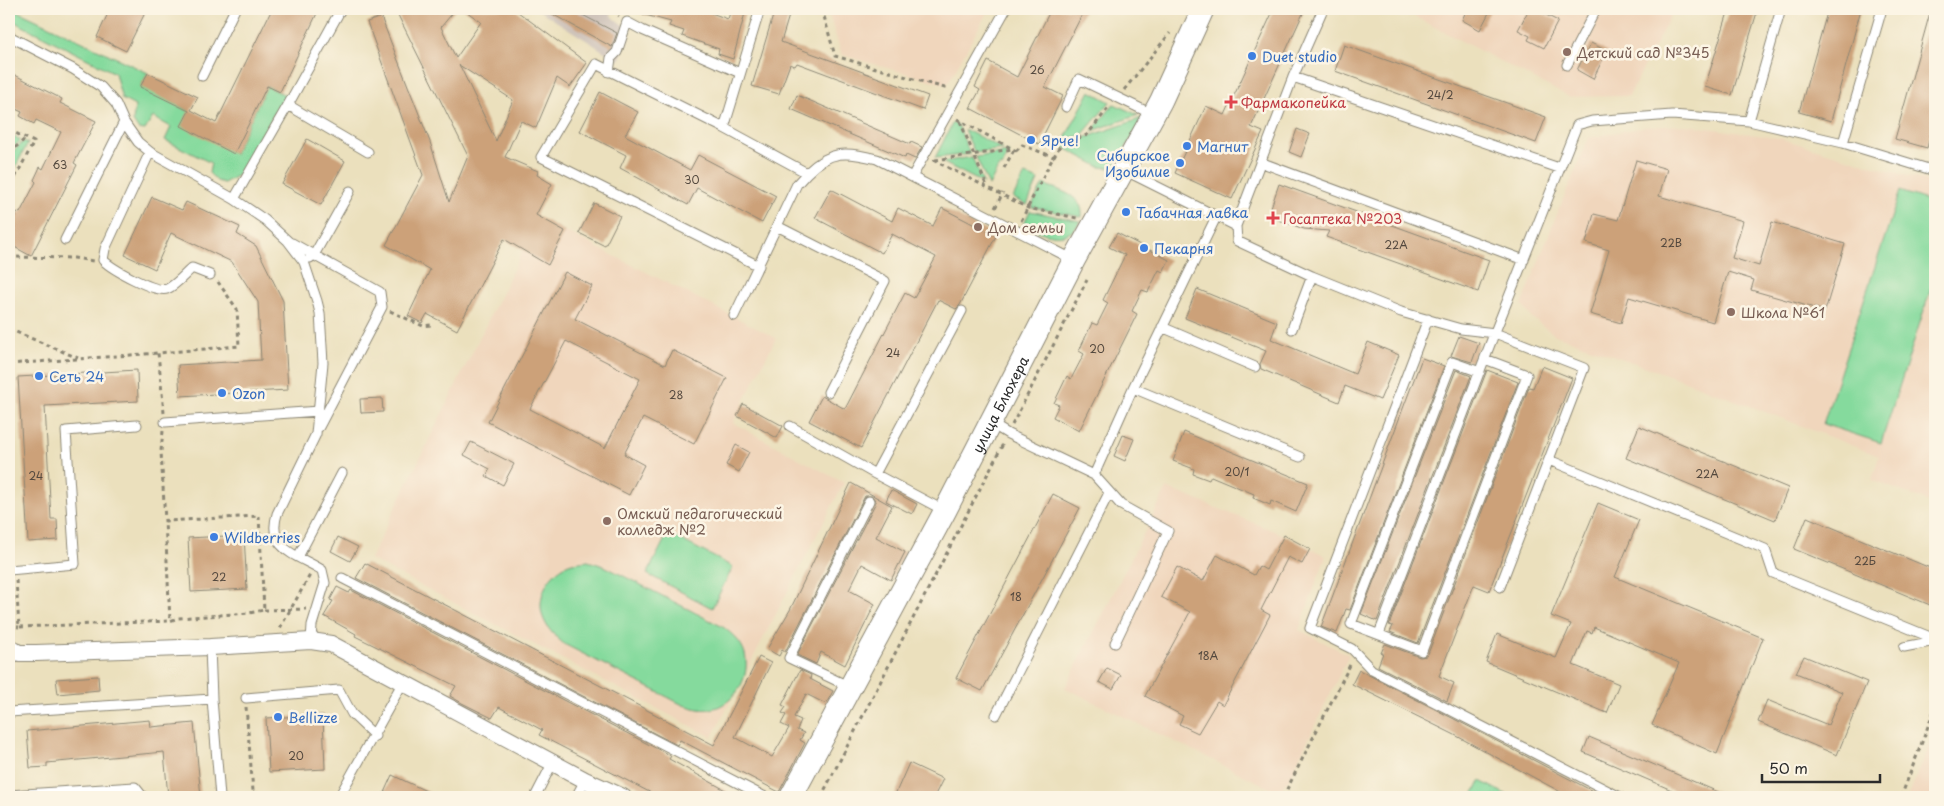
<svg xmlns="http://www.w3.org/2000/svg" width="1944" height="806" viewBox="0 0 1944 806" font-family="'Playpen Sans',sans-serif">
  <rect width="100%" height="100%" fill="#fcf5e5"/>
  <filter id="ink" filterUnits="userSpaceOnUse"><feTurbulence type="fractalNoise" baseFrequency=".02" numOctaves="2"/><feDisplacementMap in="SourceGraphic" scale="10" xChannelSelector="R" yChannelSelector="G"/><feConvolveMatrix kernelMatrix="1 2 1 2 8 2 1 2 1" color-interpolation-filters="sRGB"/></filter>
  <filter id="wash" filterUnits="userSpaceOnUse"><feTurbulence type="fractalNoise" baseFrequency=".0096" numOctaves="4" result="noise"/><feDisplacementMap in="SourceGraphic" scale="20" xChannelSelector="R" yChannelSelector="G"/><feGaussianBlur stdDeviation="1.12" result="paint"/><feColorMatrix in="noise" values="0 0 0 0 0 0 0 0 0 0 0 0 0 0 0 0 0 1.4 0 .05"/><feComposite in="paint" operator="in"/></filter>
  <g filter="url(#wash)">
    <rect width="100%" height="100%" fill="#ebe0bd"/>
    <path fill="#f0d6bc" d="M827 9H989L947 85 842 55Z
      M1400 9H1674L1629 96 1569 97Z
      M1686 125 1779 138 1935 184V504L1872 480 1879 456 1680 379 1555 335 1532 318 1522 305 1556 216 1589 138 1644 127Z
      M565 231 776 338 733 423 844 483 712 737 370 559 523 250 548 265Z
      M1167 488 1284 535 1326 556 1299 630 1349 655 1289 779 1278 792 1065 688Z
      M1935 731V797H1908Z"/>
    <path fill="#cec2b9" d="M537 9H613L611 16 631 31 619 61Z"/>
    <path fill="#85da9d" stroke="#588264" d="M9 9H13L148 73 141 86 189 111 234 154 267 86 285 95 240 174 224 183 217 181 209 173 211 163 165 140 171 127 153 117 145 130 138 129 133 121 135 106 122 99 115 73 9 19Z
      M1090 91 1110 102 1082 135 1064 140Z
      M1114 104 1138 115 1092 131Z
      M1145 117 1113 168 1100 167 1061 146Z
      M953 122 958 125 970 154 935 158Z
      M964 130H966L1003 149 975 153Z
      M9 134 21 140 9 151Z
      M24 141 28 143 9 179V155Z
      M1009 152 1002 167 999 166 989 186 976 157Z
      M972 157 983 183 942 162Z
      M1025 174 1038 180 1027 205 1013 198Z
      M1043 184C1060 191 1084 195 1082 217L1031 207Z
      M1900 191 1935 203V276L1881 443 1823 424Z
      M1030 211 1080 221C1068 246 1042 233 1023 225Z
      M668 533 733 567 712 608 647 574Z
      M588 561 604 566 723 627C732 634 742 642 745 654 752 682 728 714 698 709 693 708 688 706 683 705L564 644C555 636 549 631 544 620 534 598 550 569 572 563 577 562 583 562 588 561Z
      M1480 781 1511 797H1472Z"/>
    <g id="blocks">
      <path fill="#cca179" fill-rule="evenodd" d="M110 9H147L126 51 97 37Z
        M272 9H319L280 92 267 86 234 154 181 126 189 111 140 87 148 73 198 97 191 110 216 123Z
        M395 9H456L441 27 456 58 481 22 463 9H514L587 63 570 87 557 78 536 128 521 121 505 157 538 171 537 175 552 184 536 215 565 231 548 265 504 239 457 330 427 314 422 323 408 316 430 270 386 245 423 175 367 22 381 17 430 142 449 202 468 156ZM459 65 513 100 496 141 461 68Z
        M543 9H571L617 33 612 47Z
        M639 9H700L728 19 731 9H746L733 59 718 54 719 49 682 36 684 31 669 26 671 22 638 13Z
        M775 9H791L781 42 928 96 923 110 797 63 795 66 790 64 779 94 752 86Z
        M1051 9H1085L1045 87 1063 96 1039 144 970 108 980 90 975 87 988 61 1017 77Z
        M1274 9H1305L1251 127 1263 132 1232 199 1175 173 1206 106 1225 115Z
        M1467 9H1491L1480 30 1462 20Z
        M1529 9H1547L1544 14 1558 21 1544 48 1528 40 1530 36 1518 30Z
        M1729 9H1758L1732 95 1705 87Z
        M1828 9H1861L1831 121 1799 112Z
        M1931 9H1935V118L1927 148 1895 139Z
        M1591 43 1607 51 1593 79 1577 70Z
        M1344 45 1546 117 1536 143 1335 71Z
        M9 72 62 99 60 103 96 121 74 163 77 165 31 256 9 244V236L14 226 11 225 17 212 20 213 36 182 34 180 40 167 43 169 61 132 36 120 34 124 20 116 22 112 9 106Z
        M600 92 638 112 625 135 690 170 698 155 776 196 762 223 697 188 688 205 620 168 626 155 580 131Z
        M797 95 910 144 911 142 922 147 915 159 906 155 905 158 791 109Z
        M1297 129 1310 134 1301 157 1289 152Z
        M307 139 345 161 321 205 282 184Z
        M1636 160 1667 169 1659 196 1743 221 1732 258 1759 266 1772 222 1845 244 1825 311 1751 290 1754 280 1728 272 1713 322 1629 297 1621 323 1590 314 1609 250 1586 243 1594 214 1618 220Z
        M1279 184 1489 260 1478 292 1326 237 1329 231 1304 229 1268 216Z
        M831 189 892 221 898 208 933 226 942 208 996 236 960 305 956 309 938 300 861 448 809 421 822 396 845 409 905 293 914 298 936 257 892 234 882 253 815 218Z
        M152 197 182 210 186 202 240 227 237 234 256 246 283 301 288 390 180 396 178 365 261 360 258 302 232 262 171 233 155 269 125 255Z
        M594 203 620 216 605 246 579 233Z
        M1117 233 1169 260 1163 272 1159 270 1148 292 1142 290 1132 311 1137 314 1079 431 1053 417 1059 405 1054 403 1067 376 1071 379 1084 354 1079 351 1092 323 1097 325 1108 303 1103 300 1125 255 1109 247Z
        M565 272 592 286 575 319 665 365 672 350 727 378 694 444 643 418 624 454 644 465 629 495 488 422ZM566 341 640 379 605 448 530 409Z
        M1197 289 1277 322 1271 339 1355 374 1368 342 1399 355 1380 400 1345 386 1339 402 1261 369 1260 364 1266 351 1185 318Z
        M1459 336 1479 343 1472 362 1451 356Z
        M1422 358 1444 366 1350 610 1346 609 1337 633 1321 627Z
        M1542 366 1572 378 1489 591 1474 585 1439 676 1454 683 1447 701 1378 666 1383 653H1381L1385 644 1420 657 1426 656 1428 654 1529 387 1533 388Z
        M137 370 138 401 45 406 51 519H57L58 540 28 542 18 377Z
        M1456 370 1471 376 1377 621 1361 614Z
        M1487 370 1518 382 1418 643 1390 632 1393 626 1389 625Z
        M382 398 383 412 361 413 360 399Z
        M743 404 783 426 777 438 737 416Z
        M1639 426 1788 488 1775 520 1626 458Z
        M1184 432 1308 483 1296 512 1271 501 1270 505 1253 498 1254 494 1211 476 1209 480 1193 474 1194 469 1173 461Z
        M1123 435 1134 439 1125 461 1114 456Z
        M471 442 514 464 503 485 486 476 490 469 464 455Z
        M736 445 749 452 739 472 726 465Z
        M851 483 892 506 876 537 905 552 891 580 862 564 849 590 875 604 845 665 821 652 816 664 797 655 875 504V500L872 496H865L785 652 782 650 779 656 767 649 790 610Z
        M891 490 917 504 912 514 886 501Z
        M1053 494 1080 508 982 691 956 678Z
        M1598 503 1639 520 1615 577 1763 638 1717 754 1652 725 1679 663 1594 627 1592 633 1587 631 1573 665 1619 684 1607 713 1486 662 1497 634 1556 658 1571 624 1551 616Z
        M1807 517 1935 570V607L1794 549Z
        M244 535 247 589 191 592 188 538Z
        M1284 535 1310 549 1302 564 1288 557 1261 610 1270 615 1223 705 1217 701 1198 733 1179 724 1183 716 1145 696 1190 612 1161 597 1177 567 1203 581 1217 555 1254 575 1259 566 1266 570Z
        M338 537 358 547 350 561 331 551Z
        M365 563 714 745 759 657 771 663 735 737 772 757 789 728 781 724 786 715 782 713 786 707 782 705 800 670 811 675 810 679 833 691 826 704 806 694 794 717 801 720 797 730 804 733 800 740 805 743 779 792 680 740 677 745 356 578Z
        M337 587 349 593 351 590 671 756 669 759 738 797H659L539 735 542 730 499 707 492 718 462 703 450 696 456 686 355 636 356 634 324 616 333 601 330 600Z
        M1804 656 1867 682 1837 755 1758 722 1767 700 1828 725 1842 692 1796 673Z
        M1107 668 1121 675 1113 689 1099 682Z
        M1359 670 1489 737 1604 797H1570L1453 734 1352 684Z
        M98 676 99 690 58 694 56 679Z
        M323 715 325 769 269 772 266 718Z
        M150 720 151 727 194 723 201 797H168L164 752 47 763V767L30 768 27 731Z
        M1589 737 1730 797H1688L1583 752Z
        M909 763 943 779 934 797H894Z
        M392 775 439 797H382Z"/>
    </g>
  </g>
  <g filter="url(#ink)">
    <use href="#blocks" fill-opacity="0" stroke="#8b8674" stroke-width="1"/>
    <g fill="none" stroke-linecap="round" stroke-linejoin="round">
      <defs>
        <path id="lane" d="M9 36 73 69 101 87 116 104 124 122 138 142 150 152 234 199 265 220 288 241 304 262 317 301 320 313 323 363 316 434 277 514C266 550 298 555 322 570L325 583 312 625 311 641
          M1567 65 1596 9
          M609 72 611 58 617 52 627 22 642 30 740 73
          M202 76 235 9
          M1293 77 1559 168
          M288 105 368 152
          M1066 107 1079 79 1154 115
          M1749 121 1781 9
          M724 128 760 9
          M1843 143 1882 9
          M150 152 105 249 103 260C112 269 155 293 167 289 176 285 185 274 192 268L210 275
          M1260 162 1524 260
          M1124 170 1236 226 1237 241 1312 276 1401 312 1461 329 1495 333 1584 368 1500 587
          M912 177 1006 9
          M234 199 288 105 341 9
          M777 226 885 281 828 392
          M1236 226 1293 77 1323 9
          M65 240 124 122
          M292 243 380 292 382 307 319 427
          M310 258 314 255 350 191
          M759 266 541 157 596 64 724 128 807 173C830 150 846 151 877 159L1074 260
          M734 316 797 184 807 173
          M1428 319 1310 628 1352 649 1372 670 1620 797
          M1162 327 1255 367
          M1292 329 1312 276
          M1480 372 1452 362 1351 624 1422 651 1527 375 1485 359
          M1133 388 1300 457
          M165 422 319 411
          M990 423 1008 434 1094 475 1121 505 1168 531 1115 643
          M790 426 875 474 945 511
          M1549 460 1765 549 1773 573 1935 639
          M875 474 962 311
          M1094 475 1133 388 1216 217
          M298 557 342 473
          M9 570 75 564 66 431 137 425
          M342 578 765 797
          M1379 634 1489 347 1577 125 1592 121 1672 115 1749 121 1843 143 1935 171
          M210 647 212 699
          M1904 647 1935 641
          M850 687 789 658 869 501
          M246 698 339 690 352 714 375 736
          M9 712 212 699 220 797
          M996 715 1109 493
          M9 795 135 787 143 797
          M339 797 403 682
          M535 797 553 762
          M576 797 585 780"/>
        <path id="street" d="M9 647 19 653H36L210 647 311 641 331 644 585 780 623 797"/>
        <g id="secondary">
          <path id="s1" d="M791 797 945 511 1074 260 1161 101 1203 9"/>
        </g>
      </defs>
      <use href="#lane" stroke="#8b8674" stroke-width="11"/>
      <use href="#street" stroke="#8b8674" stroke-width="18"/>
      <use href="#secondary" stroke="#8b8674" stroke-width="24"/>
      <path stroke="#8b8674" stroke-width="3" stroke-dasharray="4 4" stroke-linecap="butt" d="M617 9 616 14 619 16
        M822 9 835 56 948 89
        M1124 90 1170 33
        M957 119 1020 153
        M960 121 987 187
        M9 130 34 142 9 189
        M1016 151 1022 145 1054 157
        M9 153 26 138
        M933 160 1028 208 1077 218
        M935 160 1013 149
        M1004 168 1014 150
        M995 208 1003 193
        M1021 221 1049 165 1061 144 1087 135 1110 106
        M9 257 74 258 93 261
        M390 311 423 326 431 325
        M9 329 78 358
        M9 364 158 353
        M164 413 158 353 239 346 237 309 218 282
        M1012 425 1087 280
        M163 431 161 451 165 521
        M259 516 264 610 249 613 178 618 170 621 165 521Z
        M16 580 19 627 170 621
        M264 610 306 609
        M9 626 19 627
        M280 628 310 575
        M246 707 253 791 264 797
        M821 797 1003 444
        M1283 797 1351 663
        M1901 797 1935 708"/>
      <use href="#lane" stroke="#fff" stroke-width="9"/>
      <use href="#street" stroke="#fff" stroke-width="16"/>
      <use href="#secondary" stroke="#fff" stroke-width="22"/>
    </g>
  </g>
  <g fill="#8d6e63" stroke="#fcf5e5" stroke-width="2">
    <circle cx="1567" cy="52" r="5"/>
    <circle cx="978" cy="227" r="5"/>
    <circle cx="1731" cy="312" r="5"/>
    <circle cx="607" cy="521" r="5"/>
  </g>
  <g fill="#3f7fe0" stroke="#fcf5e5" stroke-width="2">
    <circle cx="1252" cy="56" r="5"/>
    <circle cx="1031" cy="140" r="5"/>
    <circle cx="1187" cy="146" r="5"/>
    <circle cx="1180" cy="163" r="5"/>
    <circle cx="1126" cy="212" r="5"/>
    <circle cx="1144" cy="248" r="5"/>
    <circle cx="39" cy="376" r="5"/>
    <circle cx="222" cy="393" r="5"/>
    <circle cx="214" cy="537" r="5"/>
    <circle cx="278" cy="717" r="5"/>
  </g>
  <g fill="#e0444e" stroke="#fcf5e5" stroke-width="2">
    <path d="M1228.5 94.5h5v5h5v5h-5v5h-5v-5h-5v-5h5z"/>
    <path d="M1270.5 210.5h5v5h5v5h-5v5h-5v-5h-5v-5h5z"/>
  </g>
  <g text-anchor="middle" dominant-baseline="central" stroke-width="5" stroke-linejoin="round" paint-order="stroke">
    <g font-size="11" fill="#53483e">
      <text x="1037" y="69">26</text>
      <text x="1440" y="94">24/2</text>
      <text x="60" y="164">63</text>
      <text x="692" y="179">30</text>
      <text x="1671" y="242">22В</text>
      <text x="1396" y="244">22А</text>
      <text x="1097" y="348">20</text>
      <text x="893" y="352">24</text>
      <text x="676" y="394">28</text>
      <text x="1237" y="471">20/1</text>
      <text x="1707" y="473">22А</text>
      <text x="36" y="475">24</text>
      <text x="1865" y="560">22Б</text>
      <text x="219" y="576">22</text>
      <text x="1016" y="596">18</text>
      <text x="1208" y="655">18А</text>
      <text x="296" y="755">20</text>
    </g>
    <g font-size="14" fill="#785e54" stroke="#fcf5e5" text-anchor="start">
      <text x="1577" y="52">Детский сад №345</text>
      <text x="988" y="227">Дом семьи</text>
      <text x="1741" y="312">Школа №61</text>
      <text x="617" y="513">Омский педагогический<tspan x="617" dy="16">колледж №2</tspan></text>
    </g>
    <g font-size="14" fill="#366cbe" stroke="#fcf5e5" text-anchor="start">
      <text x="1262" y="56">Duet studio</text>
      <text x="1041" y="140">Ярче!</text>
      <text x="1197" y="146">Магнит</text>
      <text x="1170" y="155" text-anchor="end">Сибирское<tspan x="1170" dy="16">Изобилие</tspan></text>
      <text x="1136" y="212">Табачная лавка</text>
      <text x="1154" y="248">Пекарня</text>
      <text x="49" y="376">Сеть 24</text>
      <text x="232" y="393">Ozon</text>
      <text x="224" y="537">Wildberries</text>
      <text x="288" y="717">Bellizze</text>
    </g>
    <g font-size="14" fill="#be3a42" stroke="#fcf5e5" text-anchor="start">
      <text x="1241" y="102">Фармакопейка</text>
      <text x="1283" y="218">Госаптека №203</text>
    </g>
    <g font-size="14" fill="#2b2b2b" stroke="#fcf5e5">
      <text stroke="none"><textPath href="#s1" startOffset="445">улица Блюхера</textPath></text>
    </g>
  </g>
  <rect width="1944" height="806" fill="none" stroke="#fcf5e5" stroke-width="30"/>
  <path d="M1762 774v8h118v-8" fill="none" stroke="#2b2b2b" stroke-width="2.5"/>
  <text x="1769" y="774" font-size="15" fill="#2b2b2b" stroke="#fcf5e5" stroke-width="4" paint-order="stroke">50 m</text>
</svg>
